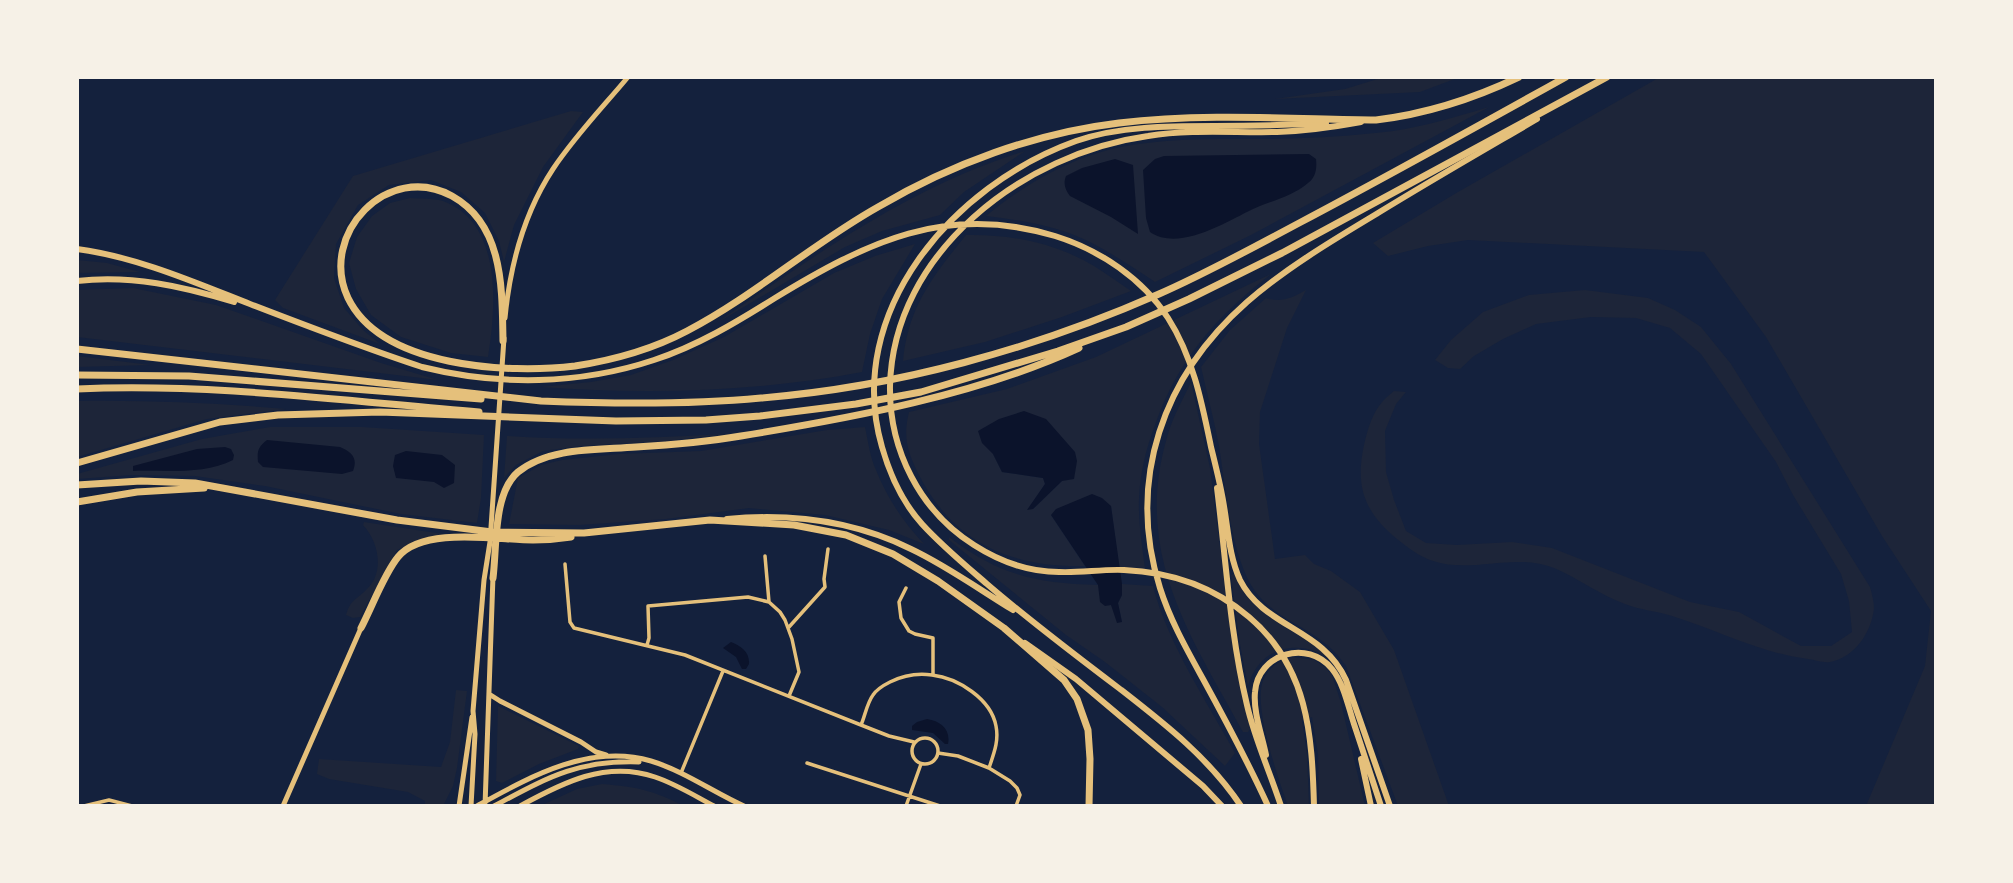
<svg xmlns="http://www.w3.org/2000/svg" width="2013" height="883" viewBox="0 0 2013 883" font-family="Commissioner,sans-serif">
  <rect width="100%" height="100%" fill="#14213d"/>
  <path fill="#1d2539" fill-rule="evenodd" d="M1384 77H1460L1420 92 1275 99 1345 89Z
    M1660 77H1936V806H1866L1925 666 1931 611 1882 536 1766 337 1704 252 1468 240 1428 246 1388 256 1373 243 1458 192Z
    M1489 107 1251 235 1155 282C1134 268 1113 254 1090 242 1058 226 1021 220 986 216 1025 184 1071 157 1121 147 1167 138 1212 139 1259 139 1297 139 1337 137 1375 133 1414 130 1452 118 1489 107Z
    M571 111 583 112 543 167 514 225 504 262 499 241 485 213 461 192 431 180 389 185 358 205 336 244 334 278 344 308 363 330 380 344 283 308 275 300 353 176Z
    M1025 151 964 192 940 215 882 231 845 247 715 324C813 257 910 186 1025 151Z
    M410 198C420 199 433 198 443 201 503 223 496 307 488 357L451 353 401 337 371 315 356 289 349 263 357 237 372 216 390 203Z
    M966 235C1011 234 1055 243 1094 266 1107 274 1119 283 1131 291L1062 317 985 342 903 361C908 307 933 276 966 235Z
    M915 244 882 299 870 334 862 372C756 392 649 395 541 387L591 382 631 375 673 360 724 337 834 273 875 256Z
    M77 260 107 263 140 272 77 273Z
    M1271 274C1217 316 1178 359 1155 425 1146 449 1140 473 1139 499 1138 522 1142 545 1145 568L1119 567 1111 506 1051 515 1085 566C1011 568 952 542 918 473 907 451 903 436 909 412L1007 389 1096 357ZM993 454 1062 481 1033 509H1028L1045 484 1043 478 1002 472Z
    M133 288 216 305 381 363 438 380 77 337V290Z
    M1306 290 1287 328 1260 412 1259 444 1275 559 1305 555 1314 564 1331 571 1360 592 1394 650 1449 806H1398L1346 666C1321 629 1285 626 1259 596 1231 564 1226 488 1219 446 1214 420 1207 393 1201 367L1230 330 1266 298C1281 303 1292 298 1306 290Z
    M1585 290 1648 298 1675 310 1701 327 1731 364 1870 587C1872 594 1874 602 1874 608 1872 632 1854 658 1830 662 1823 663 1815 660 1808 659 1760 653 1717 630 1672 616 1656 611 1640 610 1625 604 1600 595 1578 578 1554 568 1515 552 1472 574 1433 561 1420 557 1407 547 1397 539 1364 512 1355 486 1364 445 1367 432 1371 417 1379 406 1383 400 1389 395 1394 391L1406 392 1396 404 1385 431 1386 472 1394 500 1406 531 1426 543 1457 545 1512 542 1552 548 1690 602 1739 612 1801 646H1831L1852 632 1849 601 1841 574 1793 495 1776 462 1701 354 1670 328 1636 318 1591 317 1536 324 1503 339 1474 356 1460 369 1448 368 1435 360 1451 340 1483 312 1529 295Z
    M77 356 151 365 77 367Z
    M1191 382 1210 468 1232 644 1250 729 1248 732H1243C1191 637 1134 555 1166 441 1171 420 1182 401 1191 382Z
    M77 401C147 400 216 403 286 409L207 419 77 457Z
    M270 427H362L484 435 481 498 477 523 401 514 265 486 195 476 132 475 77 479V474L202 439Z
    M865 427C868 441 870 457 876 470 887 498 904 523 924 544L889 530 825 515 749 508 666 519 579 525 509 524 518 478 541 465 562 460 619 454 701 451 827 430Z
    M726 434 667 441 581 446 543 451 516 465 504 478 507 436C580 441 652 438 726 434Z
    M364 522 443 534 444 536 423 539 397 550 360 617 353 618 346 615C351 599 355 601 366 590 385 573 379 542 363 525Z
    M949 537C999 575 1035 583 1098 585L1122 622 1118 603 1122 595V584L1153 586C1167 642 1207 702 1235 753L1225 766 1162 707 1105 662 1066 635 949 540Z
    M1234 574C1254 622 1294 625 1328 657 1295 638 1259 648 1248 686L1239 639 1231 575Z
    M1293 657 1314 660 1325 667 1332 675 1341 703 1365 806H1319L1318 754 1312 717 1302 720 1307 754 1309 806H1288C1278 778 1255 712 1262 684 1266 669 1279 660 1293 657Z
    M456 690 467 691 457 768 453 786 443 806H425V801L408 792 329 779 317 774 319 759 441 767 450 742Z
    M498 706 579 746 578 749 539 764 502 783 496 781Z
    M602 784C638 787 652 790 684 806H540L577 789Z"/>
  <path fill="#0b132b" d="M1309 154 1316 159C1317 168 1316 177 1308 183 1293 196 1271 201 1253 209 1226 222 1179 252 1150 232L1146 218 1143 170 1155 159 1164 156Z
    M1115 159 1133 165 1138 234 1111 217 1070 196C1065 189 1063 184 1066 176L1082 168Z
    M1024 411 1046 419 1075 452 1077 461 1074 479 1062 481 1033 509 1027 510 1045 484 1043 478 1002 472 993 454 982 443 978 431 999 419Z
    M267 440 340 447C352 452 358 458 353 471L342 474 263 467 258 462C257 451 258 447 267 440Z
    M225 447 231 449 234 455 233 460C204 475 165 470 133 471V466L197 449Z
    M406 451 442 455 455 465 454 483 444 488 434 482 396 478 393 466 395 455Z
    M1092 494 1102 498 1111 506 1122 584V595L1118 603 1122 622 1117 623 1111 605 1105 606 1100 602 1098 585 1051 515 1056 509Z
    M731 642C741 646 750 652 749 664L746 669H742L736 657 723 648Z
    M927 719C941 721 951 730 948 744H945L933 733 912 730V726L917 722Z"/>
  <g fill="none" stroke-linecap="round" stroke-linejoin="round">
    <path stroke="#e5c07b" stroke-width="3.5" d="M765 556 769 602
      M565 564 570 622 574 628 685 655 861 725
      M906 588 899 602 901 618 909 631 915 634 933 638V675
      M789 627 825 587 824 579 828 549
      M647 645 649 638 648 606 748 597 769 602 780 612 785 620 792 639 799 672 789 696
      M912 751a13 13 0 1 1 26 0a13 13 0 1 1-26 0Z
      M914 742 889 736 861 725C865 716 867 703 873 695 877 689 884 685 890 682 902 676 918 673 932 675 958 678 991 699 996 726 999 741 994 753 989 768L1010 781 1017 788 1020 795 1016 806
      M938 753 958 756 989 768
      M807 763 940 806
      M681 773 723 671
      M84 806 109 800 132 806
      M906 806 921 764"/>
    <path stroke="#e5c07b" stroke-width="5" d="M505 318C510 266 524 213 553 169 575 136 603 107 628 77
      M489 694 500 701 581 742 596 752 606 755
      M283 806 361 628
      M459 806 472 717
      M471 806 475 734 473 711 484 580 490 542 504 338
      M477 806C530 777 589 743 651 761 684 771 713 792 744 806
      M485 806 493 576
      M494 806C547 778 577 760 639 762
      M520 806C562 783 606 760 655 777 676 784 695 796 714 806"/>
    <path stroke="#e5c07b" stroke-width="6" d="M77 249C137 257 194 282 250 304 307 326 364 348 422 367 499 386 579 385 654 360 697 346 737 322 775 298 867 242 946 203 1055 236 1100 250 1143 279 1168 318 1193 357 1202 403 1211 447 1215 463 1219 479 1222 495 1228 524 1228 554 1240 580 1264 628 1323 628 1346 680L1390 806
      M77 281C132 275 182 286 234 302
      M1217 488C1226 560 1230 634 1247 705 1255 740 1270 772 1281 806
      M727 519C791 513 854 521 911 549 947 566 980 590 1013 610
      M1025 643 1076 679 1203 786 1222 806
      M1266 755C1262 735 1253 712 1255 692 1258 653 1308 639 1332 669 1344 684 1348 706 1354 724 1363 751 1372 779 1381 806
      M1361 759 1371 806
      M1241 806C1209 758 1165 724 1120 689 1075 655 1030 621 987 584 965 565 942 546 922 524 903 503 890 475 882 447 843 312 953 185 1076 141 1119 126 1169 126 1215 126 1252 126 1289 125 1326 123
      M1268 806C1248 762 1226 721 1203 679 1187 650 1170 620 1160 588 1126 480 1163 376 1247 302 1286 268 1333 240 1378 213 1430 181 1484 150 1537 119
      M1314 806C1312 734 1308 667 1249 617 1213 586 1171 572 1124 570 1102 569 1081 573 1059 572 1029 572 999 561 974 545 920 511 889 450 890 386 893 252 1024 153 1148 136 1191 129 1234 133 1277 132 1305 131 1333 127 1361 122"/>
    <path stroke="#e5c07b" stroke-width="7" d="M503 341C502 289 504 225 452 196 388 161 318 234 348 298 382 368 509 374 575 366 614 360 653 349 687 331 754 296 812 244 878 207 951 164 1035 133 1119 123 1204 113 1291 119 1376 120 1426 114 1473 99 1519 77
      M77 349 541 401C615 404 688 405 761 398 897 387 1034 349 1159 294 1207 273 1254 247 1301 222 1390 175 1478 126 1566 77
      M77 375 189 376 481 399
      M77 389C211 383 346 401 479 412
      M77 463 220 422 278 415 380 412 616 421 706 420 760 416 856 404 921 392 1058 351 1126 327 1189 299 1282 253 1607 77
      M77 485 141 481 195 483 397 520 492 532 584 533 710 520 794 525 846 535 893 554 938 581 1004 628 1064 680 1077 699 1088 730 1090 759 1089 806
      M77 502 137 492 204 488
      M493 578C497 547 493 493 518 472 549 447 598 450 636 447 671 445 706 442 741 436 851 418 977 395 1079 348
      M361 628C372 607 384 574 398 557 423 526 498 540 533 540 546 540 558 539 571 537"/>
  </g>
  <rect width="2013" height="883" fill="none" stroke="#f6f1e7" stroke-width="158"/>
</svg>
